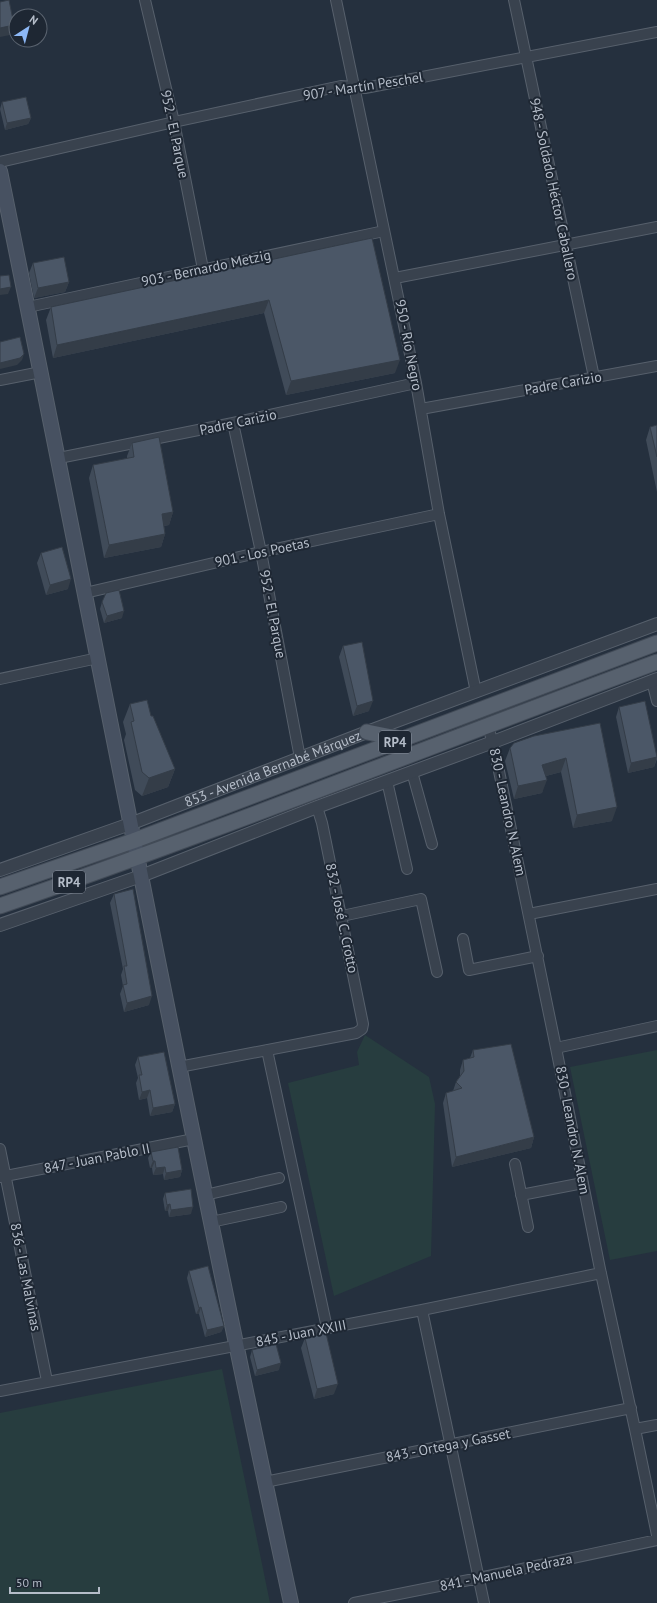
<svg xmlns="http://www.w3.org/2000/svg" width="657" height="1603" viewBox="0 0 657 1603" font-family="'PT Sans',sans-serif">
  <rect width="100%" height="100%" fill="#25303e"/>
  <path fill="#273d3f" d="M365 1035 429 1077 435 1104 431 1256 334 1296 288 1083 359 1065 357 1052Z
    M657 1050V1251L610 1260 570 1067Z
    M222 1369 270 1603H0V1413Z"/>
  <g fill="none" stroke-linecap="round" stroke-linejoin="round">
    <defs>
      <path id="minor" d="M145 0 174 122 203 269
        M336 0 416 383 439 514 476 692
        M514 0 594 377
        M0 162 174 122 341 86 365 88 657 32
        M395 278 657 227
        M28 307 384 231
        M0 380 41 372
        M421 409 657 366
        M233 423 261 552 300 758
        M59 458 233 423 416 383
        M85 593 261 552 439 514
        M0 679 98 658
        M652 681 657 701
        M487 725 493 742 556 1048 600 1269 635 1429 657 1535
        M412 772 432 844
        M387 781 407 869
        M529 914 657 889
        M342 916 421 899 437 972
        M463 939 469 970 538 956
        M556 1048 657 1026
        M267 1050 327 1328
        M179 1067 356 1033 362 1029 363 1024 322 823 317 807
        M0 1149 47 1381
        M515 1164 528 1227
        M0 1177 194 1139
        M205 1195 279 1178
        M521 1195 583 1183
        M211 1222 281 1207
        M422 1310 484 1603
        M0 1391 422 1310 601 1273
        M635 1429 657 1425
        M265 1482 631 1408
        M354 1603 479 1578 657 1540"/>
      <g id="tertiary">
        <path id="s1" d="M0 870 130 824 367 732 657 624"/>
        <path d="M0 925 141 876 317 807 493 742 657 679"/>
      </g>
      <path id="secondary" d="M0 171C97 648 188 1127 291 1603"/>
      <path id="primary" d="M367 732 402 739
        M0 887 133 841 657 643
        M0 906C221 830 438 743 657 662"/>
    </defs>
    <use href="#minor" stroke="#57606c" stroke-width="12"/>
    <use href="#tertiary" stroke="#57606c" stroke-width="14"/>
    <use href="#secondary" stroke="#57606c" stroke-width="16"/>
    <use href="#primary" stroke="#424b57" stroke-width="17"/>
    <use href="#minor" stroke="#39424e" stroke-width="10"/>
    <use href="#tertiary" stroke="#39424e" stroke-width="12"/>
    <use href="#secondary" stroke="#475161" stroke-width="14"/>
    <use href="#primary" stroke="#57616e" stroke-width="15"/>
  </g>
  <path fill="#404b59" d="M2 102 31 118 28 124 5 130 0 109Z
    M372 238 395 373 286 395 264 313 53 358 46 320 51 307Z
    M33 263 69 282 65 292 34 298 29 273Z
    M657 425V492L646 440 650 427Z
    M132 443 173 512 169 525 164 526 165 534 161 547 104 558 89 478 93 465 127 459V456Z
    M41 553 68 589 46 595 37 563Z
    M102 602 122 618 104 623 100 609Z
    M343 646 369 711 353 716 339 657Z
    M130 704 151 716 175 769 168 787 142 796 135 790 124 740 126 734 123 722Z
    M619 707 657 755V759L654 767 628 773 616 717Z
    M600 723 612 821 573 828 561 772 546 776 542 793 514 799 505 761 510 748Z
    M114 894 149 1005 124 1012 120 994 123 986 121 975 123 969 110 903Z
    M473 1050 534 1137 531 1148 452 1167 443 1103 446 1093 453 1091 456 1082 460 1076V1070L463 1060 470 1058Z
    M138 1057 175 1104 172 1112 150 1116 147 1098 139 1100 136 1083 138 1078 135 1065Z
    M151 1152 182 1170 180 1177 164 1180 163 1174 153 1175 152 1168H150L148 1158Z
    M165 1193 191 1214 169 1217 168 1211H165L163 1199Z
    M189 1271 224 1326 221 1332 205 1337 199 1314H196L187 1278Z
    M305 1338 334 1394 314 1399 301 1348Z
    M252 1350 279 1370 255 1376 250 1357Z"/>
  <path fill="#343d48" d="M14 25 10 35 0 37V28Z
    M31 118 28 124 5 130 7 123Z
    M69 282 65 292 34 298 38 288Z
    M11 287 8 294 0 295V289Z
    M269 300 264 313 53 358 57 345Z
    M24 354 22 360 17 365 0 369V363Z
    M400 360 395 373 286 395 291 381Z
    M173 512 169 525 157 527 162 514Z
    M165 534 161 547 104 558 109 545Z
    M71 579 68 589 46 595 50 585Z
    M124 611 122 618 104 623 107 616Z
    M373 701 369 711 353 716 357 706Z
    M657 757 654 767 628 773 631 763Z
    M566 758 561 772 538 778 542 765Z
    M175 769 168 787 142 796 149 778Z
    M547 780 542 793 514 799 518 786Z
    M617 807 612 821 573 828 577 815Z
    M152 996 149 1005 124 1012 127 1003Z
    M150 1090 147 1098 139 1100 142 1092Z
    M175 1104 172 1112 150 1116 153 1108Z
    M534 1137 531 1148 452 1167 456 1157Z
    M153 1161H155L152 1168H150Z
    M165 1167 163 1174 153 1175 156 1168Z
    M182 1170 180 1177 164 1180 166 1173Z
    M170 1204 168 1211H165L167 1205Z
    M193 1207 191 1214 169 1217 171 1210Z
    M201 1307 199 1314H196L199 1308Z
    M224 1326 221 1332 205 1337 207 1330Z
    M281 1363 279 1370 255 1376 257 1370Z
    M338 1384 334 1394 314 1399 317 1389Z"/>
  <path fill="#4b5767" stroke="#343d48" d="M9 0 14 25 0 28V2Z
    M26 97 31 118 7 123 2 102Z
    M372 238 400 360 291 381 269 300 57 345 51 307Z
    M64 257 69 282 38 288 33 263Z
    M9 275 11 287 0 289V276Z
    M20 337 24 354 20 358 0 363V342Z
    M657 425V457L650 427Z
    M159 437 173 512 162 514 165 534 109 545 93 465 134 457 132 443Z
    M62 547 71 579 50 585 41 553Z
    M119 590 124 611 107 616 102 602 106 593Z
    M362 642 373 701 357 706 343 646Z
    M147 700 151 716H153L175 769 149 778 142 772 131 722 134 721 130 704Z
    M645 701 657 757 631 763 619 707Z
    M600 723 617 807 577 815 566 758 542 765 547 780 518 786 510 748 514 743 534 736Z
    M133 889 152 996 127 1003 123 985 127 984 124 966H127L114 894Z
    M511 1044 534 1137 456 1157 446 1093 462 1088 456 1082 464 1071 463 1060 474 1057 473 1050Z
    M164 1052 175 1104 153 1108 150 1090 142 1092 139 1075H142L138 1057Z
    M178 1147 182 1170 166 1173 165 1167 156 1168 155 1161H153L151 1152Z
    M191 1189 193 1207 171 1210 170 1204 167 1205 165 1193Z
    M208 1266 224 1326 207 1330 201 1307 199 1308 189 1271Z
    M326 1333 338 1384 317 1389 305 1338Z
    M276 1344 281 1363 257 1370 252 1350Z"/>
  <g text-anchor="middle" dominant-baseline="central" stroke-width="4" stroke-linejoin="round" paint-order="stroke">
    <g fill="#1e2733" stroke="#88909c" stroke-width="1">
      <rect x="379" y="731" width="32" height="22" rx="3"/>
      <rect x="53" y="871" width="32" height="22" rx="3"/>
    </g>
    <g font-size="13" font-weight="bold" fill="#b5bdc9">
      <text x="395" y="742">RP4</text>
      <text x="69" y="882">RP4</text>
    </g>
    <g font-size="14" fill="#b5bdc9" stroke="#1e2733">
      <text transform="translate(363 86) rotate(-9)">907 - Martín Peschel</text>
      <text transform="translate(175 134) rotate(78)">952 - El Parque</text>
      <text transform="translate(554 189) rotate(78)">948 - Soldado Héctor Caballero</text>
      <text transform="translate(206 268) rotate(-12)">903 - Bernardo Metzig</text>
      <text transform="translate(409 345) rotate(79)">950 - Río Negro</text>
      <text transform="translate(563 383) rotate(-10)">Padre Carizio</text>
      <text transform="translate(238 422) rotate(-12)">Padre Carizio</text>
      <text transform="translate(262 552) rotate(-12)">901 - Los Poetas</text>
      <text transform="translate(273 614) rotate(79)">952 - El Parque</text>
      <text stroke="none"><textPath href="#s1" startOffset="291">853 - Avenida Bernabé Márquez</textPath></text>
      <text transform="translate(508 812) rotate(78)">830 - Leandro N. Alem</text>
      <text transform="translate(342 918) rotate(78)">832 - José C. Crotto</text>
      <text transform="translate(573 1130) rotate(79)">830 - Leandro N. Alem</text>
      <text transform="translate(97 1158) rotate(-11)">847 - Juan Pablo II</text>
      <text transform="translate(26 1277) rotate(79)">836 - Las Malvinas</text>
      <text transform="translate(301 1333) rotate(-11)">845 - Juan XXIII</text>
      <text transform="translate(448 1445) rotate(-11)">843 - Ortega y Gasset</text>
      <text transform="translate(506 1572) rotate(-12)">841 - Manuela Pedraza</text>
    </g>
  </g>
  <g transform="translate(28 28) rotate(36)"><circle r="19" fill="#1e2733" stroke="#5a636f"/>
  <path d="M0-3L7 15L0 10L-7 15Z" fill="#8db8f6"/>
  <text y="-6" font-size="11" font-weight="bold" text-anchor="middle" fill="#b5bdc9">N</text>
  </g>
  <path d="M10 1587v6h89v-6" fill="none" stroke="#b5bdc9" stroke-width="2"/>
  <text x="16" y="1587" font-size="12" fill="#b5bdc9" stroke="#1e2733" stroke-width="3" paint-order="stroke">50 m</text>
</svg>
